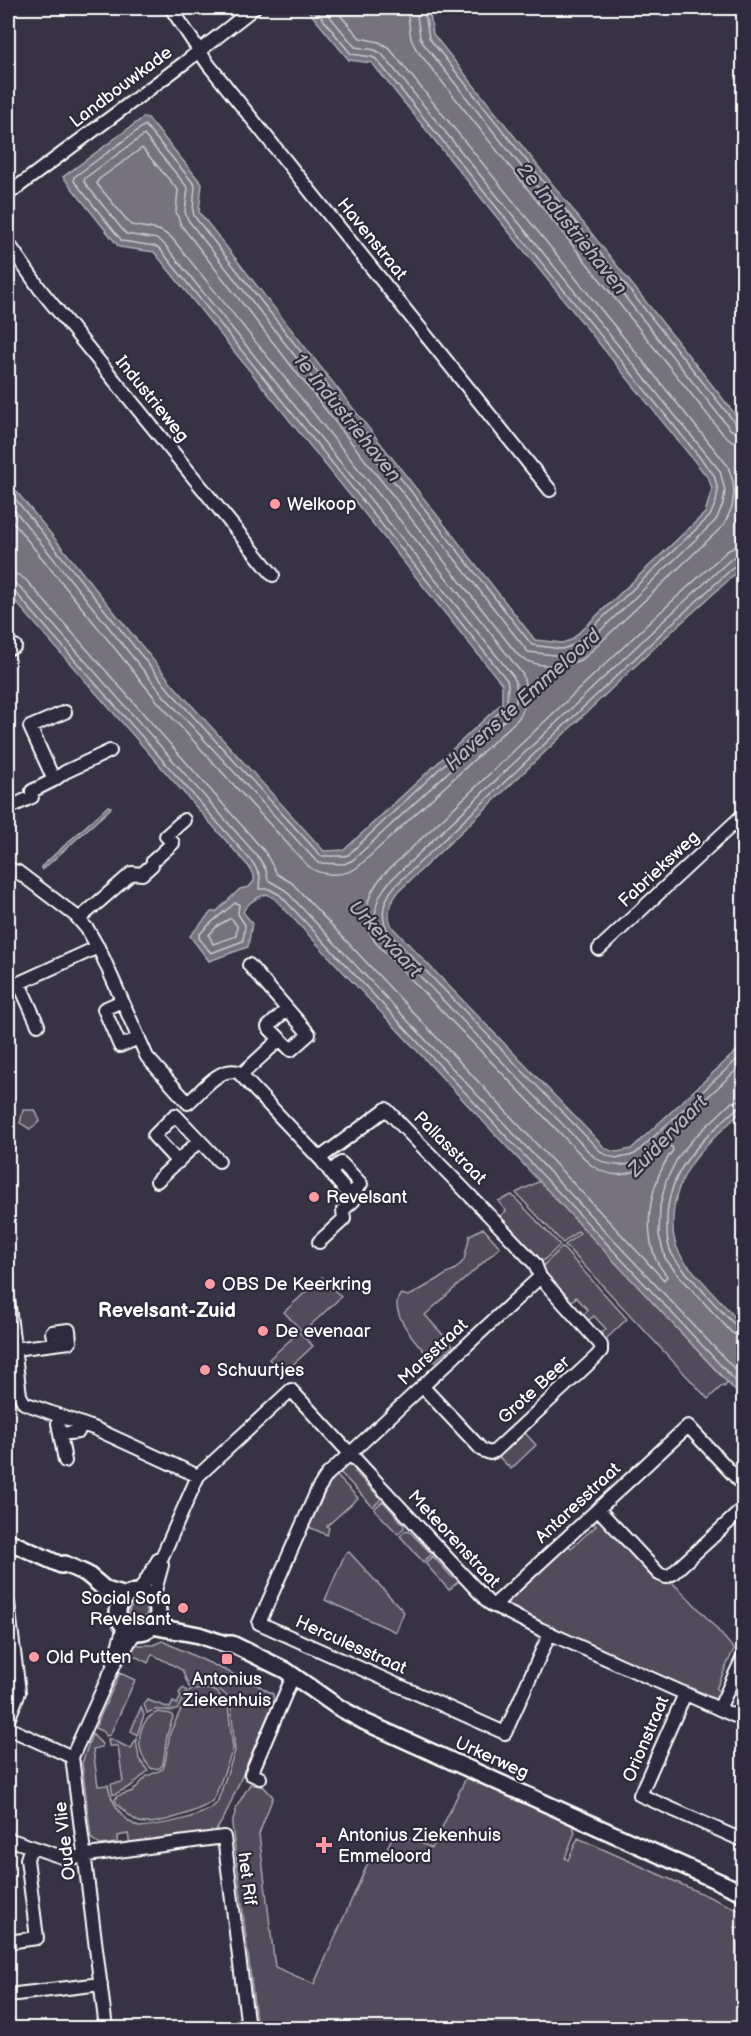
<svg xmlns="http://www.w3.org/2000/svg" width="751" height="2036" viewBox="0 0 751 2036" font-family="'Balsamiq Sans',sans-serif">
  <rect width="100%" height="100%" fill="#373345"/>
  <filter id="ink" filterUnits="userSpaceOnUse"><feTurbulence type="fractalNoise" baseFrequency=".0167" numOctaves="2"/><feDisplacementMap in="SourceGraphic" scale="12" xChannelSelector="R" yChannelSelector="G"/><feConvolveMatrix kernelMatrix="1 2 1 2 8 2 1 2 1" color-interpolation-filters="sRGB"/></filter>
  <g filter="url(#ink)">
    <path fill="#514c5c" stroke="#a8a6ae" stroke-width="1.5" d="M23 1110H35L40 1121 30 1129 20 1123Z
      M540 1181 728 1383 724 1387 723 1385 708 1399 565 1245 580 1233 578 1231 563 1243 516 1193Z
      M512 1195 560 1245 540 1264 507 1228 509 1226 500 1216 506 1211 498 1201Z
      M483 1228 500 1247 425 1315 453 1346 434 1362C422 1349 385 1312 401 1294L408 1296 413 1294 457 1268 464 1260 470 1235Z
      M562 1247 627 1319 606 1339 601 1334 606 1329 594 1316 586 1322 581 1317 588 1310 576 1297 569 1304 550 1283 542 1267Z
      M322 1277 341 1297 303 1332 284 1312Z
      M299 1332 313 1346 283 1374 269 1359Z
      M525 1433 536 1445 511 1469 499 1457Z
      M349 1464 356 1468 355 1472 381 1499 373 1507 340 1472Z
      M336 1475 358 1498 327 1526 329 1528 327 1535 309 1527 328 1486Z
      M383 1501 404 1525V1528L398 1534 374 1509Z
      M597 1518H602L610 1526 611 1532 642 1566C667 1567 716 1629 734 1649L716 1689 722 1692 719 1698 711 1700 705 1697 706 1694 686 1686 685 1688 535 1620V1618L510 1606 509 1608 507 1601 567 1543 571 1548 596 1526 591 1520Z
      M406 1530 409 1531 432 1554 423 1562 400 1536Z
      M349 1552 404 1612 396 1632 325 1600 345 1554Z
      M433 1556 452 1577 457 1576 460 1580 449 1590 425 1563Z
      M129 1612a9 9 0 1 1 18 0a9 9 0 1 1-18 0Z
      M162 1641 259 1686 273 1694 274 1701 225 1816 214 1834 130 1844 128 1834 118 1836 117 1843 100 1845 91 1838 82 1763 92 1734 102 1744V1747L93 1749 98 1786 108 1785C111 1802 122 1820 139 1827 160 1825 203 1818 217 1803L235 1751 231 1705 226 1695 218 1689 209 1686 189 1687 182 1670 152 1654 148 1663 129 1653 136 1645H153Z
      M120 1673 135 1680 110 1735 106 1736 104 1732 95 1728Z
      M183 1688 187 1691 177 1710C166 1713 160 1706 147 1713L144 1704 147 1700 170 1708 173 1702 177 1704 181 1696 179 1693Z
      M208 1689 217 1692 228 1706 233 1749 214 1799C205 1810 152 1827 139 1822 131 1819 123 1809 117 1804L115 1800 117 1796 133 1791 147 1776 163 1769 165 1763 170 1733 190 1690Z
      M141 1707 144 1715 137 1735 131 1731Z
      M158 1712 171 1714 173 1717 167 1735 163 1764 160 1768 152 1769C134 1753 135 1721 158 1712Z
      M108 1739H111L131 1749 136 1739 139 1759 148 1771 131 1786 113 1795 111 1784 123 1782 118 1746H109Z
      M467 1776 571 1821 575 1832 565 1858 568 1860 578 1838 743 1912V1929L735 1927 743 2001V2028H257L232 1824 237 1806 250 1784 264 1787 273 1797 259 1834 275 1967 314 1984 372 1854 382 1858 395 1832 432 1848Z"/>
    <path fill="#76737f" stroke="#adabb2" stroke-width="1.5" d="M306 8H429L433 34 743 424V567L670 633 399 891C390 902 385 915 393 928L604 1147C614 1154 620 1152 631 1149L743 1045V1110C709 1143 675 1168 673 1219 672 1236 675 1248 685 1262L743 1326V1399L275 899 267 894C258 897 247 903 243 912L252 923 248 947 209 961 190 936 211 912H216L240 889 249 887 254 881V876L249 867 8 593V481L175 687 324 851 344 850 502 703V684L154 252 119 247 63 177 144 117 148 118 202 184 199 212 535 640 562 643 571 640 705 513 712 489 709 479 372 63 349 60Z
      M108 806 111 807 110 809 42 870 41 868 42 866Z"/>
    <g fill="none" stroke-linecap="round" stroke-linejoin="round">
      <path stroke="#c8c7cc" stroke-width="1.5" d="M407 8 411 39 416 49 723 434 732 441 744 443
        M416 8 420 37 423 43 730 429 737 433 744 434
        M424 8 429 38 736 424 744 427
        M8 490 170 691 321 856H344L348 855 507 705 508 685 507 680 159 248 154 246 122 241 74 181V177L145 125 195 185 193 211 194 216 532 645 562 649 574 645 710 516 716 502 718 490 714 475 376 59 372 57 351 54 314 8
        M8 502 164 696 318 863 344 864 353 860 511 714C518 704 518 686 513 676L164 244 157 239 126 234 84 182 85 178 144 135 188 188 185 212 188 220 528 652 563 656 579 651 716 520 723 504 725 491 720 471 382 54 375 50 355 47 323 8
        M8 516 158 702 307 865C319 877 344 877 358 867L517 720C527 709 527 689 523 675L482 622 171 237 159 230 131 225 97 184 98 180 142 148 178 190 176 212 181 225 517 654C532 669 566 668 584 658L724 525 732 507 734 492 733 482 728 466 389 48 379 42 360 38 334 8
        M744 555 732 558 661 623 390 881C375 898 370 918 383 938L594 1157C609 1167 624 1168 640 1160L744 1063
        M744 563 737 564 666 629 395 886C383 900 379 916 389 933L600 1151C612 1160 621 1159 635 1154L744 1053
        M8 573 19 575 26 580 265 852 277 874 292 883 664 1280 667 1276C663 1271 659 1266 656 1260 642 1225 651 1180 673 1150L672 1147 668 1146C644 1168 623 1187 591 1165L375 942C360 919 366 894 384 874L655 617 727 551 735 547 744 546
        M8 582 14 583 20 587 259 858 266 870 268 880 285 890 744 1379
        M8 590 15 592 253 863 260 875 259 889H269L280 895 744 1390
        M235 903 239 904 238 914 245 925 243 941 211 953 199 938V935C210 922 222 914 235 903Z
        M229 919H232L237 926 236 936 213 944 209 935 217 926Z
        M744 1099 732 1102 694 1138 678 1157 666 1181 660 1206 659 1235 665 1258 675 1271 732 1333 744 1337
        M744 1106 737 1108C702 1141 669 1167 667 1218 667 1230 666 1243 672 1254 677 1264 686 1272 693 1280 707 1296 722 1312 737 1327L744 1329"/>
      <defs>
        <path id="minor" d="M171 8 208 64 550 490
          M8 194 184 63 254 8
          M8 243 40 289 273 575
          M8 649 15 646
          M54 780 30 727 65 712
          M8 808 32 797V791L54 780 65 772 110 751
          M8 869 18 872 76 916 88 930 101 953 147 1057 188 1103C202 1091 218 1067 238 1072L322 1161 334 1177 354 1200 343 1210 344 1219 319 1242
          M79 919 132 873 142 874 152 865 153 861 173 843 166 836 184 820
          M599 949 744 814
          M249 965 309 1034 291 1050 268 1027 286 1010
          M122 1001 104 1009 120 1046 139 1038
          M38 1025 19 983 98 947
          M241 1075 279 1040
          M320 1158 386 1109C436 1161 486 1211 535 1264L540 1277 601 1345V1351L596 1357 495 1451 490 1453 482 1450 422 1386
          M178 1162 154 1136 175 1115 219 1161
          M330 1172 341 1163 361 1184 350 1195
          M157 1181 199 1141
          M540 1277 327 1475 318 1489 259 1623 505 1733 550 1633
          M8 1299 20 1395 24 1403 96 1429 198 1476
          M14 1349 70 1342 69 1330 52 1332 54 1344
          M60 1416 58 1423 65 1461
          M61 1434 78 1432 81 1424
          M598 1509 659 1574 666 1577 672 1574 744 1508
          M139 1592 158 1560 162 1557 198 1476 291 1390 489 1603 540 1629 744 1720
          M153 1598 162 1565
          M8 1603 19 1692 8 1720
          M493 1606 688 1426 744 1486
          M121 1656 132 1637 137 1632
          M685 1694 640 1795 744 1841
          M719 1709 744 1655
          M8 1728 72 1757
          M260 1778 251 1774 293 1676
          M8 1839 65 1858 224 1837 248 2028
          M8 1942 37 1938 27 1859 31 1847
          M8 1995 101 1984
          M106 2028 72 1757 117 1658C115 1647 124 1636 123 1624"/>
        <path id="major" d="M8 1541 61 1565 65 1564 87 1574 106 1590 126 1596
          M118 1612a20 20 0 1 1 40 0a20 20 0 1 1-40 0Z
          M152 1626 199 1635 225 1644H232L285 1670 338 1707 365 1722 744 1893"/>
      </defs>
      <use href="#minor" stroke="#fff" stroke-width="16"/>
      <use href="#major" stroke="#fff" stroke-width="20"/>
      <use href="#minor" stroke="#2f2a3d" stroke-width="12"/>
      <use href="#major" stroke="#2f2a3d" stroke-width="15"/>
    </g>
  </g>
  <g fill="#ff9aa2" stroke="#2f2a3d" stroke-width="2">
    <circle cx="275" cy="504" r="6"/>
    <circle cx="314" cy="1197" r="6"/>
    <circle cx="210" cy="1284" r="6"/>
    <circle cx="263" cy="1331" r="6"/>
    <circle cx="205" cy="1370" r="6"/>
    <circle cx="183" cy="1608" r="6"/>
    <circle cx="34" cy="1657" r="6"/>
    <rect x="221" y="1653" width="12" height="12" rx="3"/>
    <path d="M321 1836h6v6h6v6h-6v6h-6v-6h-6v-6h6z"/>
  </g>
  <g text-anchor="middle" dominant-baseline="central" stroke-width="4.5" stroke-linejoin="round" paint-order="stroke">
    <g font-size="18" fill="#fff" stroke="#2f2a3d">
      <text transform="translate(121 87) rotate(-37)">Landbouwkade</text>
      <text transform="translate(372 239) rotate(51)">Havenstraat</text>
      <text transform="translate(152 399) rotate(51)">Industrieweg</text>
      <text transform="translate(659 869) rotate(-43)">Fabrieksweg</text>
      <text transform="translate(450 1148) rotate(45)">Pallasstraat</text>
      <text transform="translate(433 1352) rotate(-43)">Marsstraat</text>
      <text transform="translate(534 1390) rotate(-43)">Grote Beer</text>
      <text transform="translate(578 1503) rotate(-43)">Antaresstraat</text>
      <text transform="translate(454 1539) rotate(47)">Meteorenstraat</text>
      <text transform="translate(351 1645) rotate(24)">Herculesstraat</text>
      <text transform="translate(646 1739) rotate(-67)">Orionstraat</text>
      <text transform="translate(492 1758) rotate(24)">Urkerweg</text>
      <text transform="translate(65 1841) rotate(-97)">Oude Vlie</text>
      <text transform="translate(247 1879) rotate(83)">het Rif</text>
    </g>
    <g font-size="18" fill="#fff" stroke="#2f2a3d" text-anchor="start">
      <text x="287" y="504">Welkoop</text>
      <text x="326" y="1197">Revelsant</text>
      <text x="222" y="1284">OBS De Keerkring</text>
      <text x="275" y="1331">De evenaar</text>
      <text x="217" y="1370">Schuurtjes</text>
      <text x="171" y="1598" text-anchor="end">Social Sofa<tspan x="171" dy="21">Revelsant</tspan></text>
      <text x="46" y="1657">Old Putten</text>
      <text x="227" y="1679" text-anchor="middle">Antonius<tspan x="227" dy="21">Ziekenhuis</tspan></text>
      <text x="338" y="1835">Antonius Ziekenhuis<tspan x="338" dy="21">Emmeloord</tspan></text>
    </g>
    <g font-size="20" font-style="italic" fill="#b4b2b9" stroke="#2f2a3d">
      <text transform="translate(572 229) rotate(51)">2e Industriehaven</text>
      <text transform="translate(347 418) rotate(51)">1e Industriehaven</text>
      <text transform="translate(523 700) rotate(-42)">Havens te Emmeloord</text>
      <text transform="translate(385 939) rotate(47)">Urkervaart</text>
      <text transform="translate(668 1136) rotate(-46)">Zuidervaart</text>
    </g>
    <g font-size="20" font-weight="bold" fill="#fff" stroke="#2f2a3d">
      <text x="167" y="1311">Revelsant-Zuid</text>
    </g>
  </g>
  <rect width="751" height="2036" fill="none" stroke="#2f2a3d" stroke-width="30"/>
  <rect x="15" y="15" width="721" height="2006" fill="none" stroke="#fff" stroke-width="2" filter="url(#ink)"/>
</svg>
